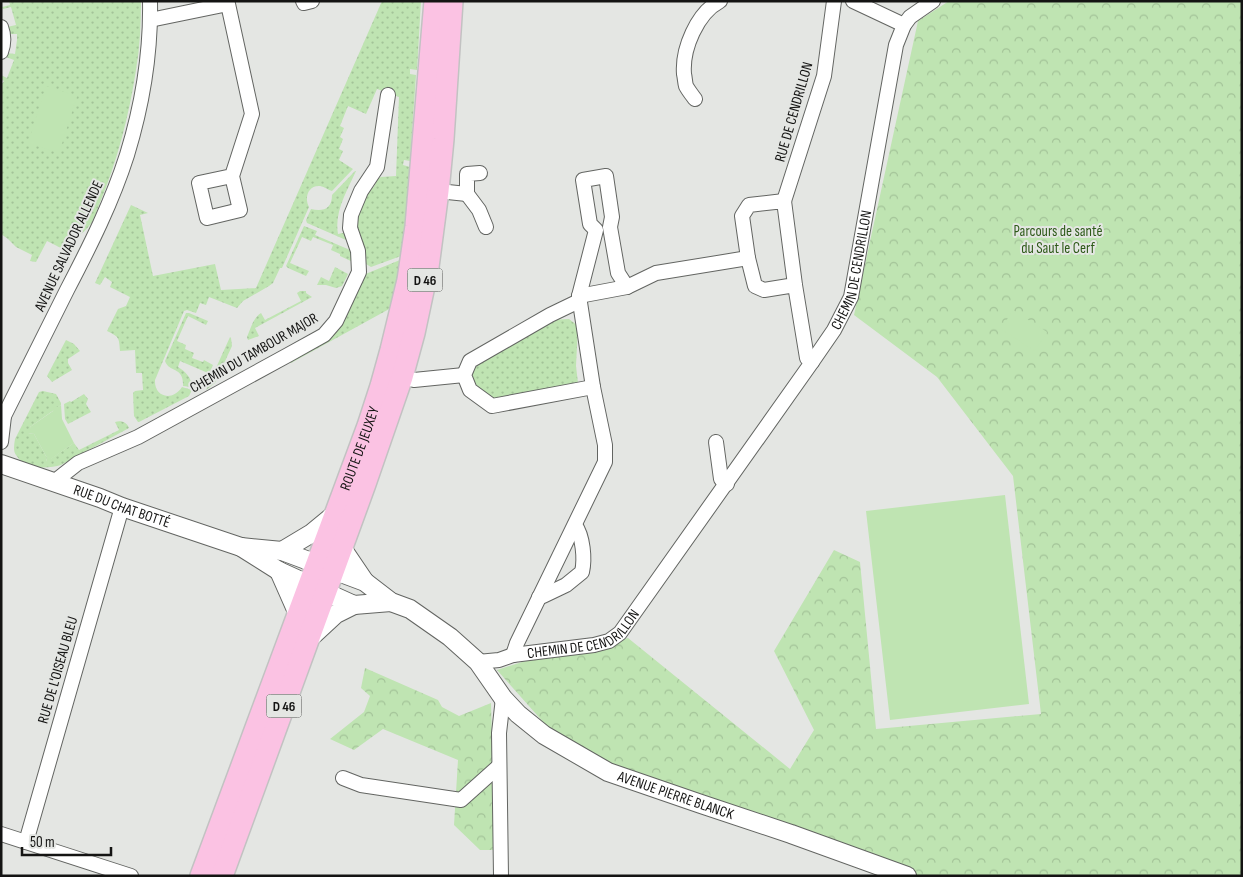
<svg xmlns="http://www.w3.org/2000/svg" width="1243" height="877" viewBox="0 0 1243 877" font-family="'Sofia Sans Condensed',sans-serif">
  <defs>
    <pattern id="grass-dots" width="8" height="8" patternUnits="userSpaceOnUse" patternTransform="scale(1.25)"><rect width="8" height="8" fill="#bfe4b2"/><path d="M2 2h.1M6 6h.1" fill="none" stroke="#a3c398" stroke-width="1.8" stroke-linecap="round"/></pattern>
    <pattern id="forest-crowns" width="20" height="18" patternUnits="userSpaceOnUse" patternTransform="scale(1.25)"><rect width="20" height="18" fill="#bfe4b2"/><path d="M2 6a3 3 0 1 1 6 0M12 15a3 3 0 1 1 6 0" fill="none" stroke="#a3c398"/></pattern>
  </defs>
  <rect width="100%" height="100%" fill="#e4e6e3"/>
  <path fill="url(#grass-dots)" d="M9 1H141C141 24 140 47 136 70 129 116 117 162 99 205 96 212 94 221 89 226 86 230 82 234 78 235L75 233 70 236 73 244 71 253 47 241 36 262 30 261 32 255 16 247 8 239 1 234V94L2 91H1V85L4 81 2 80 1 75 7 78 14 60 6 57 7 53 15 54 17 40V34H8L7 27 16 25 11 7 3 9 2 7 10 5Z
    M382 1H421L417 70 410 69V74L416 75 410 161 404 160 403 165 410 167 409 181 410 187 406 234 401 256 371 267 366 264C367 251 358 238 357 225 355 213 365 199 370 188H373L376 183 373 181 381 177 396 176 399 97 377 89 366 114 348 106 340 126 344 128 340 137 343 139 339 149 343 151 339 160 353 169 332 191C328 190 325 187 320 186 308 185 304 198 309 207L282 268H280L273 283 269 286 243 301 237 308 209 297 206 305 200 303 196 313 187 310 184 311 155 380C154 397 172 402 182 387L192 390 189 396 139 422H138L134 416 133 393 135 391 143 390 142 373H136L135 350 120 351C119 337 119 337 107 331L118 309 126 306 130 297 110 287 112 282 105 277 100 285 95 283 131 205 148 213 140 215 153 276 215 264 221 290 256 288Z
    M355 171H356C347 191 334 212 338 234L347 232 348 240H346L307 223 306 220 311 209C323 212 332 209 332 195Z
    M304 226 317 231 315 235 350 250 352 252 355 263 340 256V254L331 250 333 245 313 237 311 241 302 237 290 263 309 271 306 276 288 268 286 266Z
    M400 260 397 285 391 308 291 363 288 362 326 339 363 275Z
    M335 267 348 274 342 286 336 288 326 285H317L321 277 329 281Z
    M300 291H306V293L312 297 255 328 259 336 248 340 247 337C251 328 253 318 261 313L265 320 301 301 297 293Z
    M186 313H189L208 321 206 325 188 316 177 341 186 345 185 349 194 353 192 358 203 362 204 360 213 365 203 388V384L208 373 180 361 178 367C185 371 192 378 192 387L183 386C184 366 169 373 165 361Z
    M569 319 578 326 576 366 578 383 496 400 481 395 474 384 472 369 549 320Z
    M230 337 231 338 232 346 215 383 206 390Z
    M66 340 74 344 80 351 68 359V363L72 370 52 382 47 376Z
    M43 391 56 394 61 403V405L30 427 32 430 28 433 34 434 47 458 46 462 74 443 79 450 119 430 115 422C121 420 127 422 129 428L61 465C48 469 25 470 16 455 13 451 14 445 15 439L39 392Z
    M84 394 88 399 86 404 91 412 68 424 65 419 64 404 70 401 71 402Z"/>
  <path fill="url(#forest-crowns)" d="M949 1H1242V876H908L659 793 561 742 497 670 522 662 628 638 790 769 814 730 774 651 834 550 860 562 876 729 1041 714 1013 476 937 377 854 315 918 21Z
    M365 668 438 700 442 707 459 716 491 703 495 850H480L454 825 458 760 383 729 354 750 330 739 364 712 370 696 361 688Z"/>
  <path fill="#bfe4b2" d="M46 86 77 96 59 153 28 143Z
    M1013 310 1047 332 1035 351 1001 329Z
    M61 405 62 419 74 443 51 459 50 463 46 462 47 458 34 434 28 433V430H31L30 427 53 411 54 407H58Z
    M1005 495 1029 704 890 720 866 511Z"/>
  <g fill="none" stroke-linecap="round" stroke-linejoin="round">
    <defs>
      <g id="minor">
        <path d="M303 1 304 3 312 1"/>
        <path d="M853 1 904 25"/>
        <path d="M150 20 228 4 252 114 232 176 199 183 207 218 240 210 232 176"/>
        <path d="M1 27C4 35 4 44 1 52"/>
        <path d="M695 99C692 95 688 90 686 86 685 83 685 78 684 74 682 49 697 13 720 1"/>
        <path d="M480 173 467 174V194L479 210 486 227"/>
        <path d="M438 191 467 194"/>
        <path d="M784 201 824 76 834 1"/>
        <path d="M795 285 764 290 755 286 748 258 742 216 749 205 784 201 795 285 807 358 812 362"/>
        <path d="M579 296 627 287 656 273 748 258"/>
        <path d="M579 301 550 315 470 361 464 375 470 390 492 406 593 387"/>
        <path d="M402 377 414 380 464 375"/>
        <path d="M1 417 4 416C25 374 46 332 67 290 90 246 112 202 127 155 142 106 151 53 150 1"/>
        <path d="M1 442 4 416"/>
        <path d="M716 442 721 479 727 484"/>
        <path d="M56 483 59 478 64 474 78 463 138 437 288 355 324 335 336 321 359 272 358 251 350 228 351 215 361 191 377 167 388 95"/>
        <path d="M539 597 543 596 566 585 582 572C585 559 583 536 575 525"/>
        <path d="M513 655 517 643 605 462V445L593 387 579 296 596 230 590 224 583 180 606 176 612 217 610 227 618 273 627 287"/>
        <path id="s1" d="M478 662 499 660 513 655 594 645 609 641 620 633 812 362 834 330 851 297 896 45 904 25 910 17 933 1"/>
        <path d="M343 778 361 785 461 800 499 766"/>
        <path d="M1 834 131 876"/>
        <path d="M26 842 122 507"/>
        <path d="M501 876 499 733 503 698"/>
      </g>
      <g id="tertiary">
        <path id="s2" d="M1 464 100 498 122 507 241 547 279 571 354 605 391 602"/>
        <path id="s3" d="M241 547 282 551 365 582 391 602 410 609 450 637 478 662 503 698 518 714 544 735 608 772 701 804 791 834 907 876"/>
        <path d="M342 548 365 582"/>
        <path d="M282 551 312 533 335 514"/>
        <path d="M279 571 298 614"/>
        <path d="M309 639 336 614 354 605"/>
      </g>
      <g id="primary">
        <path id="s4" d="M201 876 368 426 381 386 391 350 408 280 416 226 435 1"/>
        <path d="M222 876 365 484 402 377 414 333 428 267 438 191 443 139 452 1"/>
      </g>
    </defs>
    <use href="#minor" stroke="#636562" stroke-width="16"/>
    <use href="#tertiary" stroke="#636562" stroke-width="20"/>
    <use href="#primary" stroke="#c2c2c2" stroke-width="24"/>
    <use href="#minor" stroke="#fff" stroke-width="14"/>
    <use href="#tertiary" stroke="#fff" stroke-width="18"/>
    <use href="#primary" stroke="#fbc2e3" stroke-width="21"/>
  </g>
  <g text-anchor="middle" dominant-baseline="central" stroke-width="4" stroke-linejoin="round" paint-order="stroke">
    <g fill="#e4e6e3" stroke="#525351" stroke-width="1">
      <rect x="407.5" y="268.5" width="35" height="23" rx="4"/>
      <rect x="266.5" y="694.5" width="35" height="23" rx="4"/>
    </g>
    <g font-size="14" font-weight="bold" fill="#141413">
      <text x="425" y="280">D 46</text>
      <text x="284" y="706">D 46</text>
    </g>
    <g font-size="15" fill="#141413" stroke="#e4e6e3">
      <text transform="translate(794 112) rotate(-74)">RUE DE CENDRILLON</text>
      <text transform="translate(69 246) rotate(-65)">AVENUE SALVADOR ALLENDE</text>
      <text stroke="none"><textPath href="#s1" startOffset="581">CHEMIN DE CENDRILLON</textPath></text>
      <text transform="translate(254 353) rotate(-30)">CHEMIN DU TAMBOUR MAJOR</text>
      <text stroke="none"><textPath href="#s4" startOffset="456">ROUTE DE JEUXEY</textPath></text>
      <text stroke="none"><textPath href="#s2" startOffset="128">RUE DU CHAT BOTTÉ</textPath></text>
      <text stroke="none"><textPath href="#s1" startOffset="112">CHEMIN DE CENDRILLON</textPath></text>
      <text transform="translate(58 670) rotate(-74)">RUE DE L'OISEAU BLEU</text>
      <text stroke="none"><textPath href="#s3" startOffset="514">AVENUE PIERRE BLANCK</textPath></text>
    </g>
    <g font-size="15" fill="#2d5a18" stroke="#e4e6e3">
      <text x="1058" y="231">Parcours de santé<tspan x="1058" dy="17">du Saut le Cerf</tspan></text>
    </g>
  </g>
  <rect width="1243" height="877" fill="none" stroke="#141413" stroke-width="5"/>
  <path d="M22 847v8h89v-8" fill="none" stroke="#141413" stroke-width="2.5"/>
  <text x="30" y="847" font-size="15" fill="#141413" stroke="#e4e6e3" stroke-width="4" paint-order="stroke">50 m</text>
</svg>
